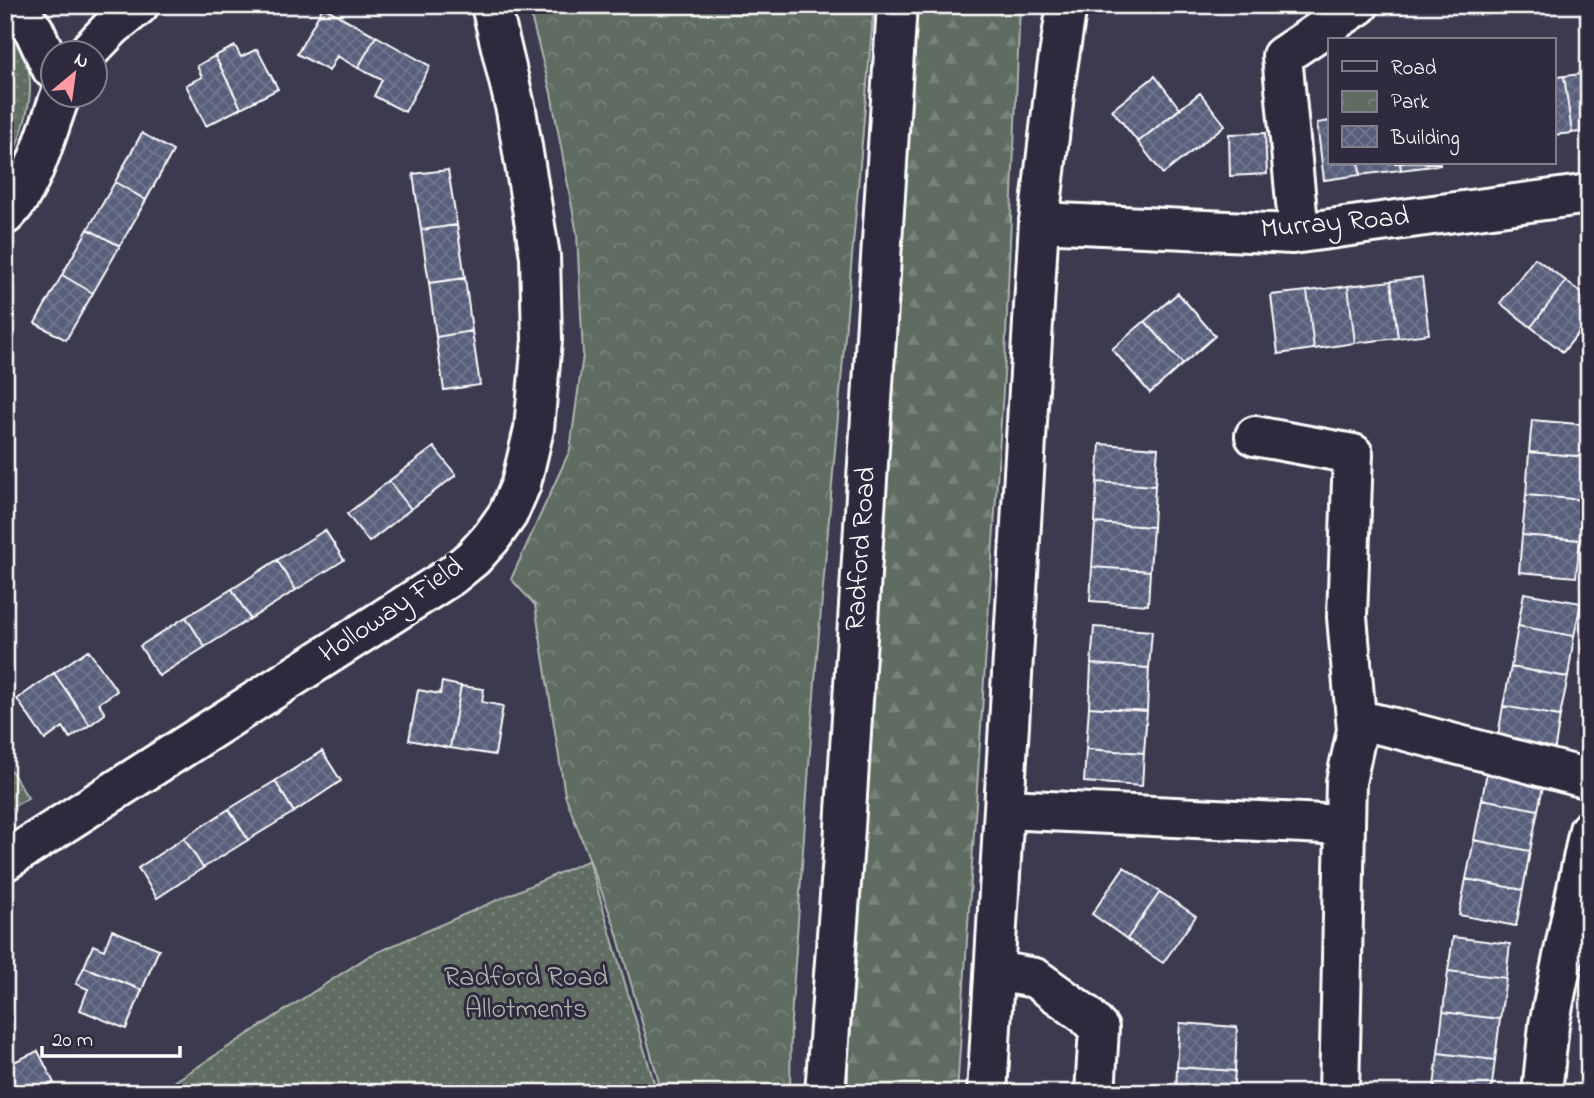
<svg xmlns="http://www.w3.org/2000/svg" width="1594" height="1098" viewBox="0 0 1594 1098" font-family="'Indie Flower',sans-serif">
  <defs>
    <pattern id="grass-dots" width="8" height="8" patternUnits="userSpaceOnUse" patternTransform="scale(1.75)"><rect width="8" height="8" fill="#5f6c62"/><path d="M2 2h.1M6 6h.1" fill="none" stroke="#77827a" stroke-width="1.8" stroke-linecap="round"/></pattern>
    <pattern id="forest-firs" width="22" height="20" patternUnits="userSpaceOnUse" patternTransform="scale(1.75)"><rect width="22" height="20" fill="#5f6c62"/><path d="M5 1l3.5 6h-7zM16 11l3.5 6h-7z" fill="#77827a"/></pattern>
    <pattern id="park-crowns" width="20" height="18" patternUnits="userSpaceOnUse" patternTransform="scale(1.75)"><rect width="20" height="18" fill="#5f6c62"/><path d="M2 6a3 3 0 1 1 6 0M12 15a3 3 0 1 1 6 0" fill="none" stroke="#77827a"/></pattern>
    <pattern id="building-cross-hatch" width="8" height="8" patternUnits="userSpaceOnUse" patternTransform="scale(1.75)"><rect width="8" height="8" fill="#585e7a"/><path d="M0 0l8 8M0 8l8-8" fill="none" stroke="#71768e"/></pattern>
  </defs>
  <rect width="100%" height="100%" fill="#3b3a4f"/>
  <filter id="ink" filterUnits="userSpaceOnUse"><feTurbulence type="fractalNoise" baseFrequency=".0143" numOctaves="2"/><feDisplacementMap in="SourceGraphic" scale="14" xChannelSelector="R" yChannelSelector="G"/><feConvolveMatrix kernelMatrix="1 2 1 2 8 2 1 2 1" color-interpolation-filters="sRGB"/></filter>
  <g filter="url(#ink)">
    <path fill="url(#grass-dots)" stroke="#afb6b0" stroke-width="2" d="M5 29C49 67 26 128 5 172Z
      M5 761 28 798 5 812Z
      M589 860 657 1093H157L369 956Z"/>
    <path fill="url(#forest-firs)" stroke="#afb6b0" stroke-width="2" d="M919 5H1020L1005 360 957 1093H848V1061L913 38Z"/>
    <path fill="url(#park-crowns)" stroke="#afb6b0" stroke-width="2" d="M528 5H874L816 667 791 1020 790 1093H662L615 927 565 795 535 605 511 579 570 450 583 355 577 234 551 93Z"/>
    <path fill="url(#building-cross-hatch)" stroke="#fff" stroke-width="2" d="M323 7 376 36 358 68 337 56 329 71 297 54Z
      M376 36 430 66 405 112 374 96 382 80 358 68Z
      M235 46 241 57 257 49 278 89 241 108 215 56Z
      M215 56 241 108 206 126 186 85 202 77 197 66Z
      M1589 73V131L1572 133 1564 76Z
      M1155 76 1180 109 1138 142 1112 110Z
      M1564 76 1572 133 1554 135V77Z
      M1200 93 1225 125 1163 174 1138 142Z
      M1330 121V163H1359L1360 175 1324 180 1317 123Z
      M142 133 173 151 146 200 115 182Z
      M1265 133 1267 174 1230 176 1229 134Z
      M1359 163H1400L1401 170 1360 175Z
      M1400 163H1440V165L1401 170Z
      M448 170 457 225 421 230 413 174Z
      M115 182 146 200 120 246 88 229Z
      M457 225 465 278 429 283 421 230Z
      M88 229 120 246 93 293 62 275Z
      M1535 258 1566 281 1531 327 1500 303Z
      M62 275 93 293 66 340 35 323Z
      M1422 277 1429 334 1398 338 1391 281Z
      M465 278 472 331 436 337 429 283Z
      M1391 281 1398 338 1355 343 1348 286Z
      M1566 281 1589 300V320L1563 352 1531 327Z
      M1348 286 1355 343 1314 349 1307 291Z
      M1307 291 1314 349 1278 354 1271 295Z
      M1178 293 1215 336 1183 364 1145 321Z
      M1145 321 1183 364 1150 393 1112 349Z
      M472 331 480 385 444 390 436 337Z
      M1532 420 1589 425 1587 457 1529 452Z
      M1100 444 1158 448 1155 486 1097 482Z
      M434 447 456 475 411 509 389 481Z
      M1529 452 1587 457 1584 500 1526 495Z
      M389 481 411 509 369 542 347 514Z
      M1097 482 1155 486 1153 527 1095 523Z
      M1526 495 1584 500 1580 540 1522 535Z
      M1095 523 1153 527 1150 571 1092 567Z
      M325 530 344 560 296 590 277 560Z
      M1522 535 1580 540 1576 577 1519 572Z
      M277 560 296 590 250 619 232 589Z
      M1092 567 1150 571 1148 605 1090 601Z
      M232 589 250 619 205 647 186 617Z
      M1524 593 1581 603 1574 636 1518 626Z
      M186 617 205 647 159 676 140 646Z
      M1518 626 1574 636 1568 677 1511 667Z
      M1094 627 1152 631 1149 668 1091 664Z
      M88 650 117 691 99 703 105 714 90 725 54 673Z
      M1091 664 1149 668 1147 711 1089 707Z
      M1511 667 1568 677 1560 716 1503 706Z
      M54 673 90 725 70 738 63 727 45 740 17 699Z
      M442 682 461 686 450 748 409 740 418 690 440 694Z
      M461 686 484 689 482 702 503 706 495 755 450 748Z
      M1503 706 1560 716 1554 753 1497 742Z
      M1089 707 1147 711 1144 753 1086 749Z
      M1086 749 1144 753 1142 786 1084 782Z
      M322 751 341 781 294 812 275 781Z
      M1488 766 1545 777 1538 810 1482 799Z
      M275 781 294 812 248 840 229 809Z
      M1482 799 1538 810 1530 851 1474 840Z
      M229 809 248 840 203 868 184 838Z
      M184 838 203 868 157 898 138 868Z
      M1474 840 1530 851 1523 890 1466 879Z
      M1124 867 1160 892 1127 939 1092 914Z
      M1466 879 1523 890 1516 926 1459 915Z
      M1160 892 1196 916 1163 963 1127 939Z
      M112 930 159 949 142 990 84 967 93 945 104 950Z
      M1453 937 1510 944 1506 978 1448 971Z
      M84 967 142 990 126 1029 80 1010 88 989 76 984Z
      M1448 971 1506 978 1500 1019 1443 1012Z
      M1443 1012 1500 1019 1495 1060 1438 1053Z
      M1180 1023 1237 1027 1235 1071 1177 1067Z
      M38 1051 54 1083 33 1093H5V1066Z
      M1438 1053 1495 1060 1491 1093H1471L1434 1088Z
      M1177 1067 1235 1071 1233 1093H1176Z"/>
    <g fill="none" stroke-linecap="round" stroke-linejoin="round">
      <defs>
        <path id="minor" d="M13 5 34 30 52 69
          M88 52 112 27 139 5
          M5 215C33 190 47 129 61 94
          M1039 222 1292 234 1589 194
          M1299 233 1282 56 1359 5
          M1255 436 1353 454 1347 617 1357 730
          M1005 809 1345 825
          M5 861 451 576 473 558 491 538 508 514 521 484 534 429 542 340 540 256 516 110 491 5
          M995 971 1035 978 1086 1015 1099 1029 1095 1093
          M1339 1093 1346 782 1357 730 1372 723 1394 728 1589 779
          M1542 1093 1549 1025 1589 830"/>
        <path id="major" d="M825 1093 844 843 897 5
          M987 1093 1039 222 1057 69 1067 5"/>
      </defs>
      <use href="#minor" stroke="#fff" stroke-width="44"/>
      <use href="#major" stroke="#fff" stroke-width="44"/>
      <use href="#minor" stroke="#2f2a3d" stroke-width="38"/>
      <use href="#major" stroke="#2f2a3d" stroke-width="38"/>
    </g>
  </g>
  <g text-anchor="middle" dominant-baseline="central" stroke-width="6" stroke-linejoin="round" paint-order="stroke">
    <g font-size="28" fill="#fff" stroke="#2f2a3d">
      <text transform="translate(1335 224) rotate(-5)">Murray Road</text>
      <text transform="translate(862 549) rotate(-86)">Radford Road</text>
      <text transform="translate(392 611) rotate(-34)">Holloway Field</text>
    </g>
    <g font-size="28" fill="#afb6b0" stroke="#2f2a3d">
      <text x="526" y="978">Radford Road<tspan x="526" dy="32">Allotments</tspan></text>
    </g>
  </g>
  <rect width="1594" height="1098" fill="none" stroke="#2f2a3d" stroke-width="28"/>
  <rect x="14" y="14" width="1566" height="1070" fill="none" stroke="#fff" stroke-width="2.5" filter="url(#ink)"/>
  <rect x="1328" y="38" width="228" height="126" fill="#2f2a3d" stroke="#827f8b" stroke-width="2"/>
  <rect x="1342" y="61" width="35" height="10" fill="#2f2a3d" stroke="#827f8b" stroke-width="2"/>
  <text x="1391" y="74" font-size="21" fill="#ffffff">Road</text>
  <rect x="1342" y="91" width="35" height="21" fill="url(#park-crowns)" stroke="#827f8b" stroke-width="2"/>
  <text x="1391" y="108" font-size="21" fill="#ffffff">Park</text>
  <rect x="1342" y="126" width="35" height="21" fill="url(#building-cross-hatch)" stroke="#827f8b" stroke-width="2"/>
  <text x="1391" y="144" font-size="21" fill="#ffffff">Building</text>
  <g transform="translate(74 74) rotate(29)"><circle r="33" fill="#2f2a3d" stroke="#827f8b" stroke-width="2"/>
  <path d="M0-5L12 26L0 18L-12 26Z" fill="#ff9aa2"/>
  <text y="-10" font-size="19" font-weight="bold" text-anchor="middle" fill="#ffffff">N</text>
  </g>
  <path d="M42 1046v10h138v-10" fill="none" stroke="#ffffff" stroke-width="3.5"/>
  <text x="52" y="1046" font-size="21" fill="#ffffff" stroke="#2f2a3d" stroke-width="5" paint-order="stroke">20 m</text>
</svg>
